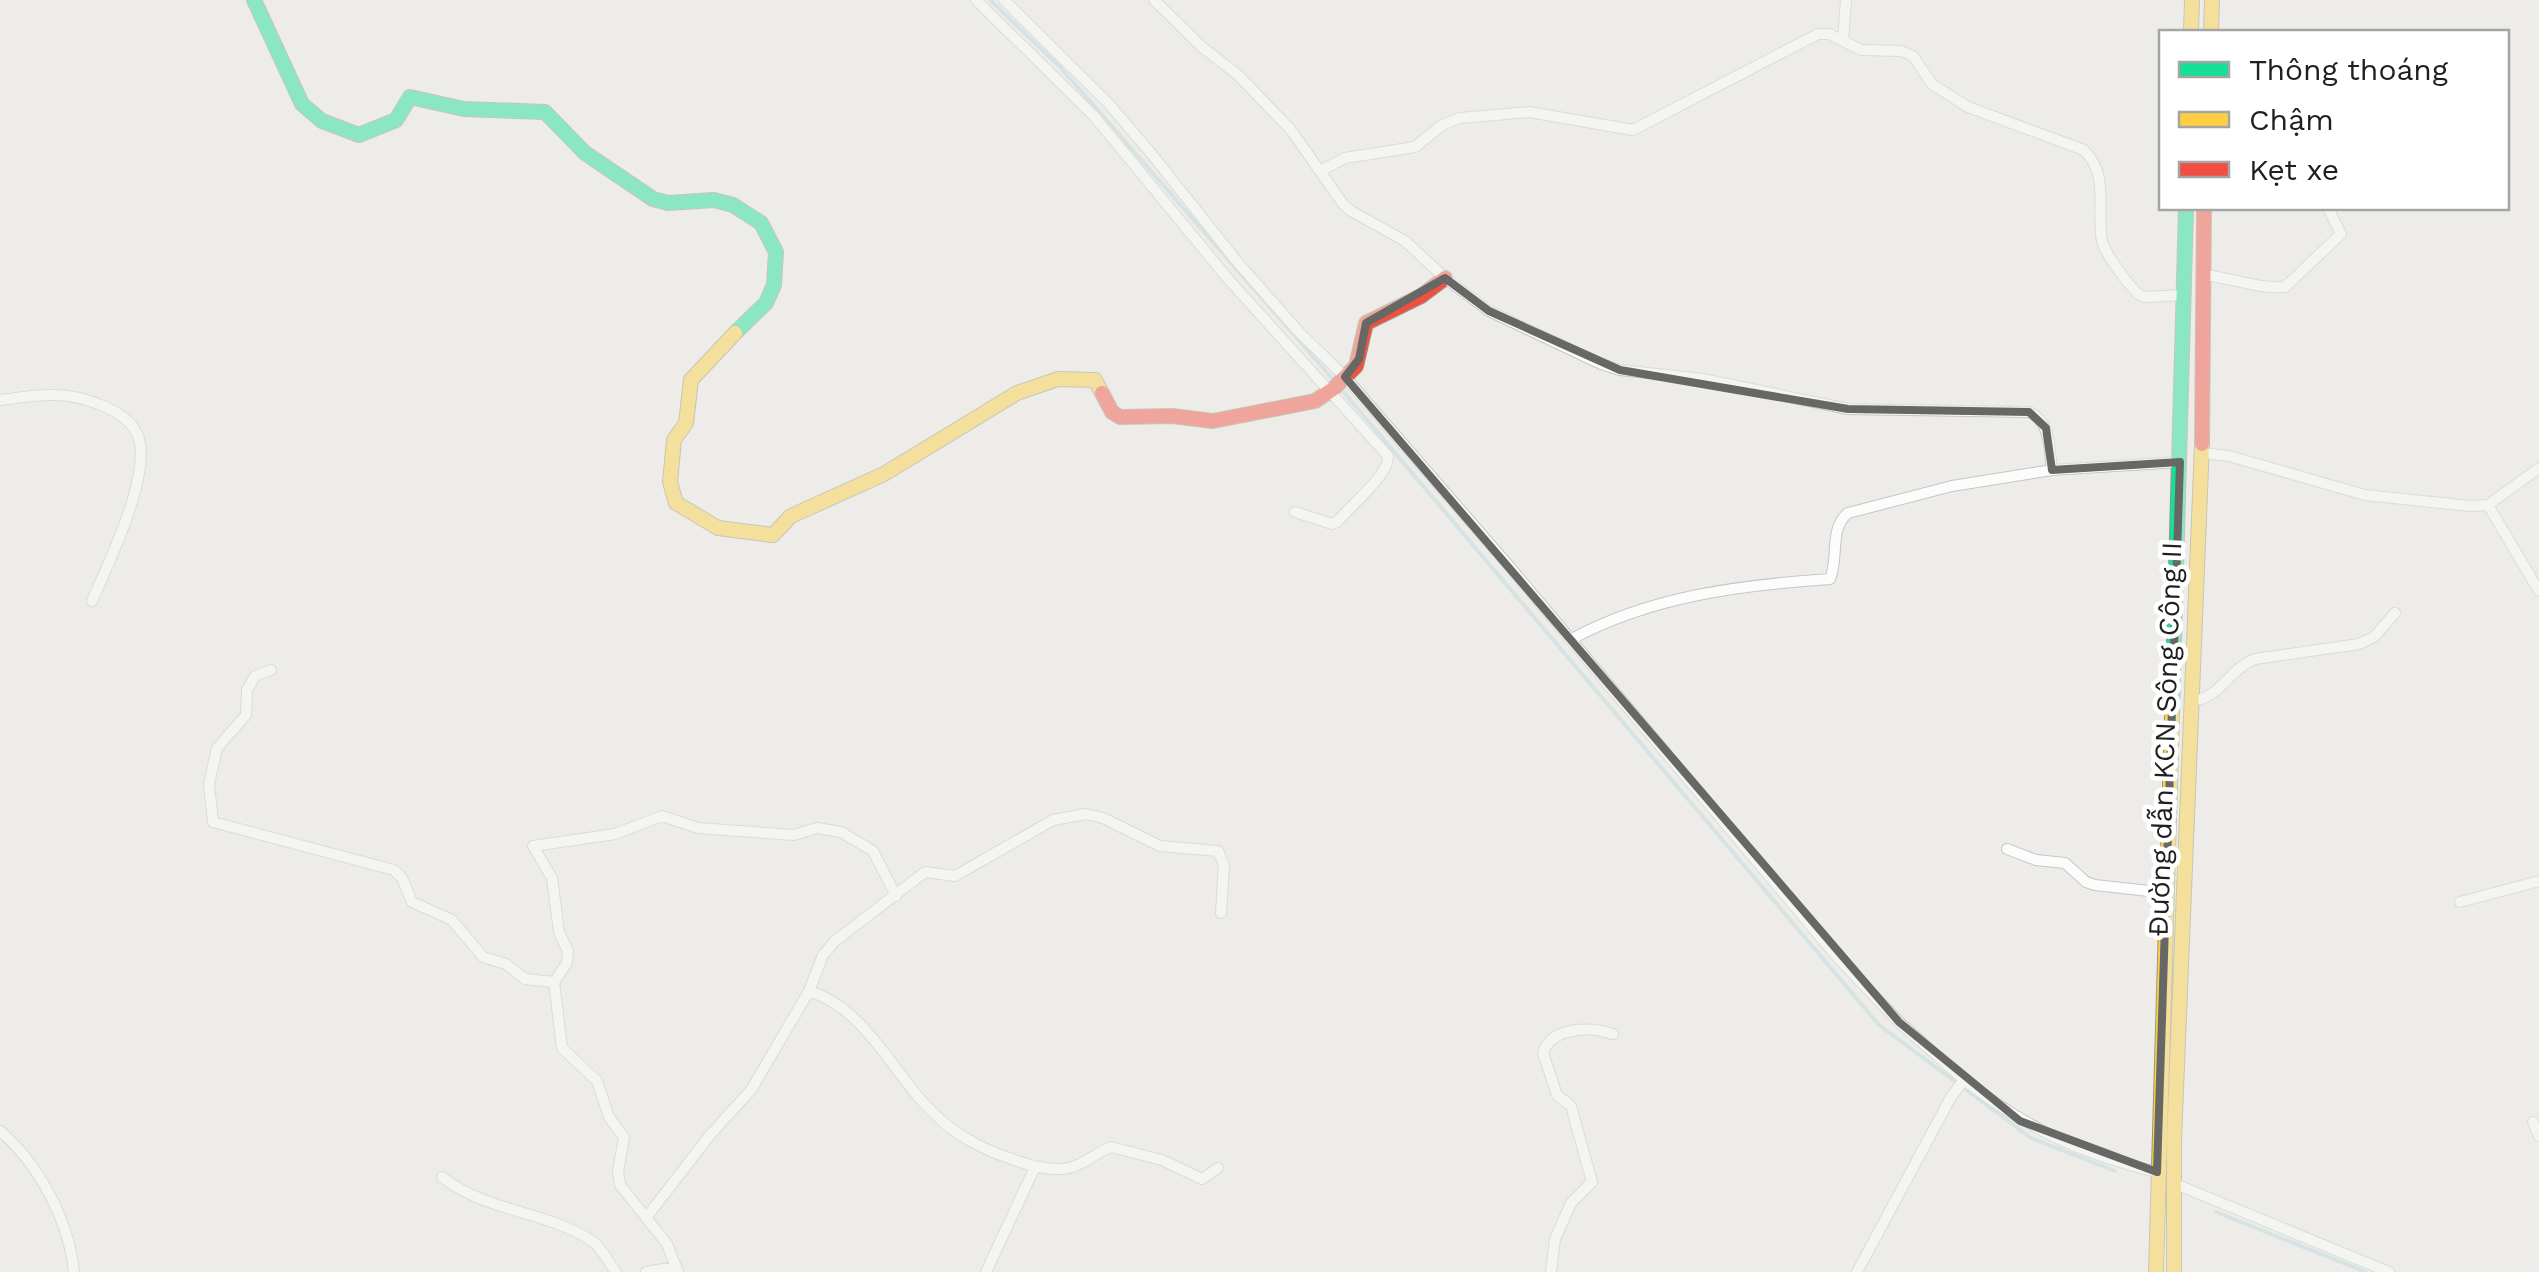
<svg xmlns="http://www.w3.org/2000/svg" width="2539" height="1272" viewBox="0 0 2539 1272" font-family="'Work Sans',sans-serif">
  <rect width="100%" height="100%" fill="#edece8"/>
  <g fill="none" stroke-linecap="round" stroke-linejoin="round">
    <path stroke="#bad8e2" stroke-width="4" d="M990 0 1060 67 1330 376 1879 1025 2031 1138 2115 1171
      M2216 1212 2366 1272"/>
    <defs>
      <path id="street" d="M976 0 1094 116 1229 280 1388 456C1390 474 1350 506 1337 522L1332 524 1295 512
        M1004 0 1108 103 1150 152 1239 264 1299 332 1345 377 1509 566 1838 958 1899 1022 1964 1080
        M1154 0 1202 47 1238 75 1291 130 1343 204 1351 211 1405 241 1445 278 1489 311 1601 364 1620 370 1703 379 1848 409 2029 412C2051 422 2049 447 2052 470
        M1843 40 1846 0
        M1322 170 1345 158 1415 147 1442 125 1460 118 1529 112 1633 130 1818 34H1829L1861 50 1901 51 1913 56 1932 84 1968 107 2084 150C2110 176 2096 209 2102 241 2105 254 2128 284 2138 294L2144 297 2184 295
        M2205 275C2231 278 2259 289 2285 287L2341 234 2328 208
        M0 400C18 398 36 394 54 395 81 395 131 410 139 439 150 479 108 564 92 601
        M2202 453 2229 456 2365 495 2470 506 2488 505 2539 468
        M2488 505 2539 591
        M1570 640C1650 596 1741 585 1830 579 1839 558 1829 528 1848 513L1952 486 2052 470 2180 462
        M271 670 255 676 247 690 246 715 217 748 209 784 213 822 394 870 402 878 412 902 452 920 483 957 506 964 525 979 554 982
        M2192 701C2221 698 2230 668 2255 659L2359 644 2374 637 2395 613
        M2007 849 2036 860 2065 863 2086 882 2095 885 2167 893
        M2460 902 2539 881
        M809 991C870 1010 895 1081 941 1120 958 1136 987 1151 1009 1158 1026 1164 1043 1170 1062 1169 1080 1168 1095 1153 1111 1147L1162 1160 1202 1179 1218 1168
        M2533 1122 2539 1136
        M0 1131C39 1164 69 1221 74 1272
        M442 1177C486 1212 547 1211 592 1241 604 1249 607 1262 616 1272
        M2173 1183 2389 1272
        M646 1218 710 1135 751 1090 809 991 823 955 835 941 925 872 955 876 1053 820 1086 814 1103 818 1160 846 1218 851 1224 865 1221 913
        M646 1272 676 1267
        M678 1272 667 1244 620 1185 618 1171 624 1138 609 1117 597 1081 562 1048 554 982 567 963 568 951 559 932 552 878 533 846 615 834 662 816 698 828 794 835 817 828 841 832 873 851 896 896
        M986 1272 1035 1167
        M1551 1272 1555 1239 1571 1203 1592 1182 1571 1106 1557 1095 1543 1053C1551 1027 1590 1026 1613 1034
        M1857 1272 1951 1097 1964 1080C2028 1129 2079 1153 2157 1172"/>
      <path id="fast" d="M254 0 302 104 322 121 359 135 396 120 410 97 464 109 545 112 585 153 653 199 668 203 714 200 733 205 761 223 776 252 774 285 766 303 735 333
        M2172 715 2186 208"/>
      <path id="slow" d="M2191 32 2192 0
        M2211 32 2212 0
        M735 333 691 380 686 423 674 440 670 482 676 503 718 528 773 535 791 516 884 474 1017 393 1058 379 1095 380 1102 393
        M2156 1272 2172 715
        M2174 1272V1140L2202 444"/>
      <path id="jam" d="M1102 393 1112 412 1120 417 1172 416 1213 421 1315 401 1333 389 1356 366 1366 323 1421 296 1445 278
        M2202 444 2204 208"/>
    </defs>
    <use href="#street" stroke="#c6c6c4" stroke-width="12"/>
    <use href="#fast" stroke="#95987f" stroke-width="16"/>
    <use href="#slow" stroke="#95987f" stroke-width="16"/>
    <use href="#jam" stroke="#95987f" stroke-width="16"/>
    <use href="#street" stroke="#fcfcfc" stroke-width="10"/>
    <use href="#fast" stroke="#16e098" stroke-width="14"/>
    <use href="#slow" stroke="#ffcf43" stroke-width="14"/>
    <use href="#jam" stroke="#f24e42" stroke-width="14"/>
  </g>
  <path d="M0 0H2539V1272H0ZM1445 278 1489 311 1620 370 1848 409 2029 412 2046 428 2052 470 2180 462 2157 1172 2020 1121 1899 1022 1345 377 1359 359 1366 323Z" fill="#edece8" fill-opacity=".55" fill-rule="evenodd"/>
  <path fill="none" stroke="#676765" stroke-width="8" stroke-linejoin="round" d="M1445 278 1489 311 1620 370 1848 409 2029 412 2046 428 2052 470 2180 462 2157 1172 2020 1121 1899 1022 1345 377 1359 359 1366 323Z"/>
  <g text-anchor="middle" dominant-baseline="central" stroke-width="9" stroke-linejoin="round" paint-order="stroke">
    <g font-size="28" fill="#1f1f1f" stroke="#fff">
      <text transform="translate(2165 739) rotate(-88)">Đường dẫn KCN Sông Công II</text>
    </g>
  </g>
  <rect x="2159" y="30" width="350" height="180" fill="#ffffff" stroke="#a5a5a5" stroke-width="2.5"/>
  <rect x="2179" y="62" width="50" height="15" fill="#16e098" stroke="#a5a5a5" stroke-width="2.5"/>
  <text x="2249" y="80" font-size="30" fill="#1f1f1f">Thông thoáng</text>
  <rect x="2179" y="112" width="50" height="15" fill="#ffcf43" stroke="#a5a5a5" stroke-width="2.5"/>
  <text x="2249" y="130" font-size="30" fill="#1f1f1f">Chậm</text>
  <rect x="2179" y="162" width="50" height="15" fill="#f24e42" stroke="#a5a5a5" stroke-width="2.5"/>
  <text x="2249" y="180" font-size="30" fill="#1f1f1f">Kẹt xe</text>
</svg>
